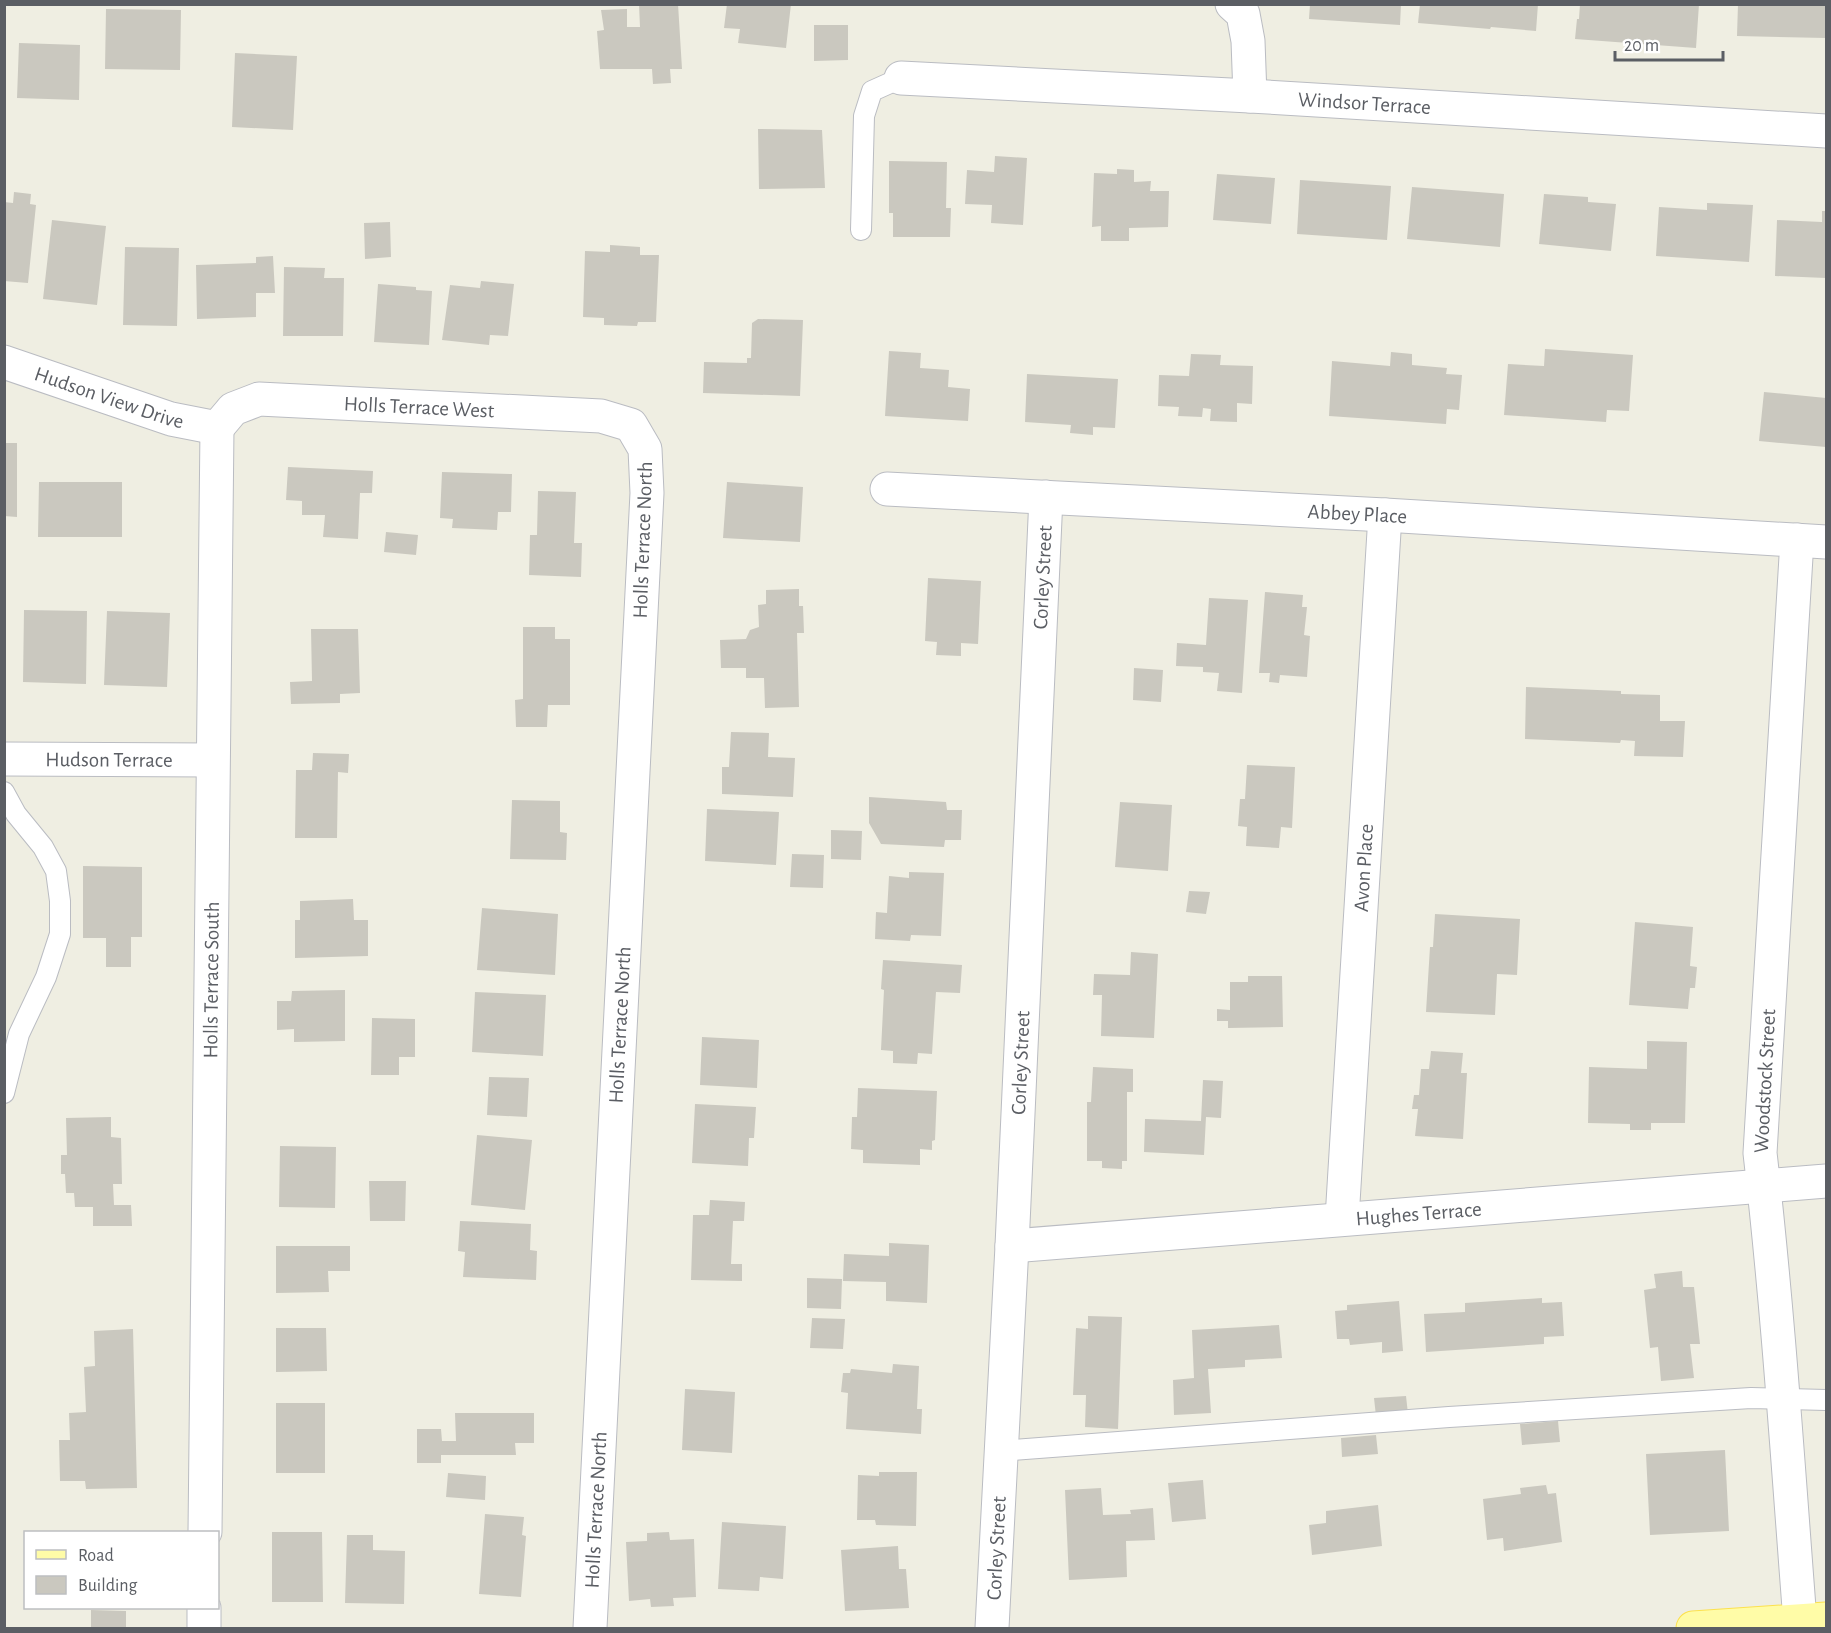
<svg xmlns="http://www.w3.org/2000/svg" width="1831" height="1633" viewBox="0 0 1831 1633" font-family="'Alegreya Sans',sans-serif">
  <rect width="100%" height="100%" fill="#efeee2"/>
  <path fill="#cac8bf" d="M639 4H678L682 69H670L671 83 653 84 652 69H600L597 31 604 30 601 10 627 9V27H640Z
    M727 4H791L786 48 738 43 740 29 724 28Z
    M1310 4H1401L1400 25 1309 19Z
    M1420 4H1538L1536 31 1491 27 1490 29 1418 23Z
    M1580 4H1699L1696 48 1575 39 1577 19H1579Z
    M1738 4H1826V38L1737 36Z
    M106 9 181 10 180 70 105 69Z
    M814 25H848V60L814 61Z
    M19 43 80 45 79 100 17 98Z
    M235 53 297 56 293 130 232 127Z
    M758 129 822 130 825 188 759 189Z
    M995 156 1027 158 1023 225 991 223 992 205 965 204 967 170 994 172Z
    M889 161 947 162 946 208H951L950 237H893V213H889Z
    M1117 169 1134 170V182L1151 181 1150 191H1169L1168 227 1129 228V241H1101V226L1092 227 1094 173 1117 174Z
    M1217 174 1275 178 1271 224 1213 220Z
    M1300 180 1391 186 1387 240 1297 234Z
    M1412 187 1504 194 1500 247 1407 239Z
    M14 192 31 194 30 204 36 205 28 283 4 281V202L13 203Z
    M1544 194 1588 197V202L1616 204 1611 251 1539 244Z
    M1707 203 1753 205 1749 262 1656 256 1659 207 1707 210Z
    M1822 211H1826V278L1775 276 1777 220 1822 222Z
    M52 220 106 226 97 305 43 299Z
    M390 222 391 257 365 259 364 223Z
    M610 245 640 247V255H659L656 322H638L637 326 604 325V318L583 317 585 251 610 252Z
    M125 247 179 248 177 326 123 325Z
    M273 256 275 293H256V317L197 319 196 265 256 263V257Z
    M284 267 325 268 324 278H344L343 336H283Z
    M481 281 514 284 508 336 490 335 489 345 442 340 450 285 480 288Z
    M378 284 416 287V290L432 291 429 345 374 342Z
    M758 319 803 320 800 396 703 393 704 362 747 363V358H751L752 323Z
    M1545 349 1633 355 1629 411 1607 410 1606 422 1504 415 1508 364 1544 366Z
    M889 351 921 353 920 368 949 370 948 387 970 389 968 421 885 416Z
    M1391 352 1412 354V365L1447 368 1446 374 1462 375 1459 410 1447 409 1446 424 1329 416 1332 361 1390 366Z
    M1191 354 1221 355 1220 365 1253 366 1252 404 1237 403V422L1210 421 1211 409 1203 408 1202 417 1178 416 1179 407 1158 406 1159 375 1189 376Z
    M1027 374 1118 379 1115 428 1093 427V435L1070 433 1071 425 1025 422Z
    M1764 392 1826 398V447L1759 441Z
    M4 443H17V517L4 516Z
    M288 467 373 471 372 493H360L358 539 323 537 325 515H302V501L286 500Z
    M442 472 512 474 511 512H498L497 530 452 528 453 519 440 518Z
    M39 482H122V537H38Z
    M727 482 803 487 800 542 723 538Z
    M538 491 576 492 574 543H582L581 577 529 575 530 535H537Z
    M386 532 418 535 416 555 384 552Z
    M928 578 981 581 978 644 961 643V656L936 655 937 642 925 641Z
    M799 589V606H803L804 633H797L799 707 765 708 764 678H746V668H721L720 640 746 639 750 630 759 627 758 605 766 604V590Z
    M1265 592 1303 595 1302 607H1307L1304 635 1310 636 1307 677 1280 675 1279 683 1269 682 1270 673H1259Z
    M1209 598 1248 600 1242 693 1217 691 1219 673 1203 672V667L1176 666 1177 643 1206 645Z
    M24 610 87 611 86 684 23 682Z
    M107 611 170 613 167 687 104 685Z
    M523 627H555V639H570V705H548L547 727H516L515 700 523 699Z
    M311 629H358L360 693 340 694V703L291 704 290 682 312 681Z
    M1134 668 1163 670 1161 702 1133 700Z
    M1526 687 1621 691V694L1660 695V721H1685L1683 757 1634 756 1635 741 1621 740 1620 743 1525 739Z
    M731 732 769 733 768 757 795 758 793 797 722 794V767H729Z
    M313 753 349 754 348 773 338 772 337 838H295L296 770H312Z
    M1247 765 1295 767 1292 828 1281 827 1279 848 1246 846 1247 827 1238 826 1240 799H1245Z
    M869 797 946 802 947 810H962L961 840H945L944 847 881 844 869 823Z
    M512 800 560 801V832L567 833 566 860 510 859Z
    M1120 802 1172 805 1168 871 1115 867Z
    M707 809 779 812 776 865 705 861Z
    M831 830 862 831 861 860 831 859Z
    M792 854 824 855 823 888 790 887Z
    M83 866 142 867V937H131V967H106V938H83Z
    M909 872 944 873 941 936 911 935 910 941 875 939 876 912 887 913 889 876 909 878Z
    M1189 891 1210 892 1206 914 1186 912Z
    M353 899 354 920H368V956L295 958V920H300V901Z
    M482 908 558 914 555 975 477 970Z
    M1435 914 1520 919 1517 975 1497 974 1495 1015 1426 1012 1430 947H1433Z
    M1635 922 1693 927 1690 966 1697 967 1695 988H1690L1688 1009 1629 1005Z
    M1131 952 1158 954 1154 1038 1101 1036 1102 995H1093L1094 974 1130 975Z
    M883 960 962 965 960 993 936 992 932 1054 918 1053 917 1064 893 1063V1051L881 1050 884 990 881 989Z
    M1248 976H1282L1283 1027 1228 1028V1021H1217V1009L1230 1010V982H1248Z
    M345 990V1041L294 1042V1029L277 1030V1001H291L292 991Z
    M475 992 546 995 543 1056 472 1052Z
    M372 1018 415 1019V1057H399V1075H371Z
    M702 1037 759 1040 757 1088 700 1085Z
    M1647 1041 1687 1042 1685 1123H1651V1130H1630V1124L1588 1123 1589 1067 1647 1069Z
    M1431 1051 1463 1053 1461 1073H1467L1463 1139 1415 1136 1418 1109H1412L1414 1095H1419L1421 1069H1429Z
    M1093 1067 1133 1069V1092H1127V1161H1122V1169L1102 1168V1161H1087V1102H1091Z
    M489 1077 529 1078 527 1117 487 1115Z
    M1203 1080 1223 1081 1221 1118 1206 1117 1204 1155 1144 1152 1145 1119 1201 1121Z
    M858 1088 937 1091 935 1140 932 1141V1150L920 1149V1165L863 1163V1150L851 1149 852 1117H857Z
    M695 1104 756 1107 754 1138H749L748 1166 692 1163Z
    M111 1117V1137L121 1138 122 1184H113L114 1205H131L132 1226H93V1207H75L74 1193H66L65 1174H61V1155H67L66 1118Z
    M477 1135 532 1140 525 1210 471 1205Z
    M280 1146 336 1147 335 1208 279 1207Z
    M369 1181H406L405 1221H370Z
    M710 1200 745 1202 744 1221H733L731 1264H742V1281L691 1280 693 1215H709Z
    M460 1221 531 1224 530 1250 537 1251 536 1280 463 1277 465 1252 458 1251Z
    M889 1243 929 1245 927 1303 886 1301V1282L843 1281 844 1254 889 1256Z
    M276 1246H350V1271H328L329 1292 276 1293Z
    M1682 1271 1683 1287H1694L1700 1344H1690L1694 1378 1661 1381 1658 1347 1650 1348 1644 1290 1656 1288 1654 1274Z
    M807 1278 842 1279 841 1309 807 1308Z
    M1542 1298V1303L1562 1302 1564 1336 1544 1337V1344L1426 1352 1424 1314 1465 1312V1303Z
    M1399 1301 1403 1351 1382 1353V1342L1350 1345 1349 1339H1337L1335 1311 1347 1310V1305Z
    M1088 1316 1122 1317 1118 1429 1085 1427 1086 1395H1073L1076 1328 1088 1329Z
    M812 1318 845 1319 843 1349 810 1348Z
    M1279 1325 1282 1358 1245 1360V1367L1208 1369 1211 1413 1174 1415 1173 1380 1194 1378 1192 1330Z
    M276 1328H326L327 1371 276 1372Z
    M133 1329 137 1488 86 1489 85 1481H60L59 1440H70L69 1413 86 1412 84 1367 95 1366 94 1331Z
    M893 1364 919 1366 917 1409H922L921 1434 846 1429 848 1393 841 1392 843 1373H850L851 1369 892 1373Z
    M685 1389 735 1392 732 1453 682 1450Z
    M1406 1396 1408 1414 1376 1416 1374 1398Z
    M276 1403H325V1473H276Z
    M455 1413H534V1443H515L516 1455H441V1463H417V1429H441L442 1441H456Z
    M1558 1421 1560 1442 1522 1445 1520 1424Z
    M1376 1435 1378 1454 1342 1457 1341 1438Z
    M1725 1450 1729 1531 1650 1535 1646 1454Z
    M879 1472H917L916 1526 876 1525 875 1520H857L858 1475 879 1476Z
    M448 1473 486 1476 485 1500 446 1497Z
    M1203 1480 1206 1519 1172 1522 1168 1483Z
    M1546 1485 1548 1494 1556 1493 1562 1542 1504 1551 1503 1538 1487 1540 1483 1499 1521 1494 1520 1488Z
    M1101 1488 1103 1515 1131 1514 1130 1510 1153 1508 1155 1540 1126 1541 1127 1577 1069 1580 1065 1490Z
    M1378 1505 1382 1546 1312 1555 1309 1525 1326 1523V1511Z
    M485 1514 524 1517 522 1535 526 1536 521 1597 479 1594Z
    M722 1522 786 1526 783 1579 760 1577 759 1591 718 1589Z
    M272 1532H322L323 1602H272Z
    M669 1532 670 1540 694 1539 696 1597 673 1598 674 1606 651 1607 650 1599 629 1601 626 1542 647 1541V1533Z
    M347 1535H373V1550L405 1551 404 1604 345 1603Z
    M898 1546 899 1569H906L909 1608 845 1611 841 1550Z
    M91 1610 126 1611V1628H91Z"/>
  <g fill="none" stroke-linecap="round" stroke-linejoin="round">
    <defs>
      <path id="service" d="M861 230 864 116 872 91 901 78
        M4 792 16 814 43 847 56 871 60 901V934L46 977 19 1034 4 1093
        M1000 1451 1449 1417 1751 1398 1826 1400"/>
      <g id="minor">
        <path d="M1232 4 1243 14 1248 41 1250 96"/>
        <path id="s1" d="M901 78 1250 96 1826 131"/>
        <path id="s2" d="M4 362 171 419 217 428"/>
        <path id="s3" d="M217 428 233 409 259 399 601 416 631 425 645 449 647 493 590 1628"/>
        <path id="s4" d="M887 489 1385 515 1826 542"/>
        <path d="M1797 540 1760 1153C1778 1309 1788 1465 1800 1621"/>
        <path id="s5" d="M4 759 212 760"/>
        <path id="s6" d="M1342 1219 1385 515"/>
        <path id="s7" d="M1012 1246 1826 1181"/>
        <path id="s8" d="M205 1532 217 428"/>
        <path d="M204 1628V1608"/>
        <path id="s9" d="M992 1628 1012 1246 1046 497"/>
      </g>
      <path id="primary" d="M1693 1628 1826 1619"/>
    </defs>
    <use href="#service" stroke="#babcc2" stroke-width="22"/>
    <use href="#minor" stroke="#babcc2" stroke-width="35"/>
    <use href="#primary" stroke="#fce14e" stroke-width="35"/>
    <use href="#service" stroke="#fff" stroke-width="20"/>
    <use href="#minor" stroke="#fff" stroke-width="33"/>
    <use href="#primary" stroke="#fffca7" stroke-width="33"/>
  </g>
  <g text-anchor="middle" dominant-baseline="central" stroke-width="6" stroke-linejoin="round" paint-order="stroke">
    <g font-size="21" fill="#5b5e64" stroke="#fff">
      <text stroke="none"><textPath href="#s1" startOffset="464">Windsor Terrace</textPath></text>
      <text stroke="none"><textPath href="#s2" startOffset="111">Hudson View Drive</textPath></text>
      <text stroke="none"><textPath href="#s3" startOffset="213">Holls Terrace West</textPath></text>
      <text stroke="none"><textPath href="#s4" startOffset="471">Abbey Place</textPath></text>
      <text transform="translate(643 540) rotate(-88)">Holls Terrace North</text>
      <text stroke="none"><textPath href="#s9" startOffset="1052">Corley Street</textPath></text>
      <text stroke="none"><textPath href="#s5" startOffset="105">Hudson Terrace</textPath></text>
      <text stroke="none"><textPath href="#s6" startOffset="352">Avon Place</textPath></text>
      <text stroke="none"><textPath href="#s8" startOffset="552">Holls Terrace South</textPath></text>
      <text transform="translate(620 1025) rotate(-87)">Holls Terrace North</text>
      <text stroke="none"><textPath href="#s9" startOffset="566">Corley Street</textPath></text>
      <text transform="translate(1765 1081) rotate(-87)">Woodstock Street</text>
      <text stroke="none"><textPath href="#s7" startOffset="408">Hughes Terrace</textPath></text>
      <text transform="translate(596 1510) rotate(-87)">Holls Terrace North</text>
      <text stroke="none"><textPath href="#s9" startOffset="80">Corley Street</textPath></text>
    </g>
  </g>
  <rect width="1831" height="1633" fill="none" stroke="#5b5e64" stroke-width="12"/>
  <rect x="24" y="1531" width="195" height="78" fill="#ffffff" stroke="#bdbfc1" stroke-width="1.5"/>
  <rect x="36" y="1550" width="30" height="9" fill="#fffca7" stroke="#bdbfc1" stroke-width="1.5"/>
  <text x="78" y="1561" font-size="18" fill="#5b5e64">Road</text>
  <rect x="36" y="1576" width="30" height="18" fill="#cac8bf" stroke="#bdbfc1" stroke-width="1.5"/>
  <text x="78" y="1591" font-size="18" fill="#5b5e64">Building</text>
  <path d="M1615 51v9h108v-9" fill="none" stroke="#5b5e64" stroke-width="3"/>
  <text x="1624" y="51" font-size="18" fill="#5b5e64" stroke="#ffffff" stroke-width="4.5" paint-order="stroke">20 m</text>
</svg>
